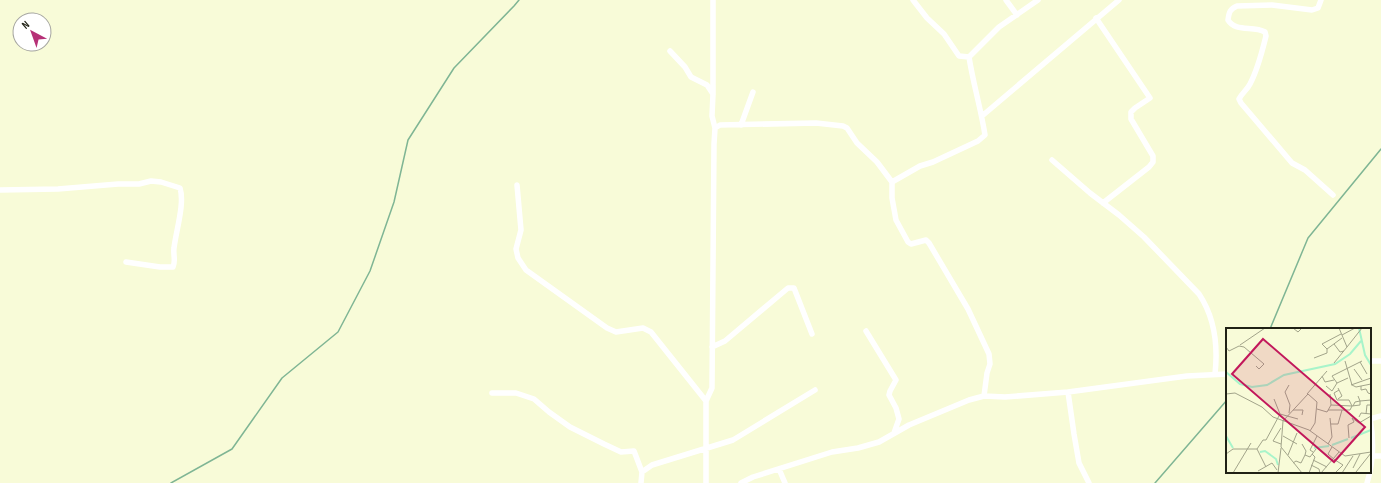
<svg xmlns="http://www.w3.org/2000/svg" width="1381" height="483" viewBox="0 0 1381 483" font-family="'Sofia Sans Condensed',sans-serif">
  <rect width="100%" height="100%" fill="#f8fbd8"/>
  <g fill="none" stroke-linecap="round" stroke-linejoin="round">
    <path stroke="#7fb594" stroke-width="1.5" d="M1270 329 1308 238 1381 149
      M171 483 232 449 282 378 338 332 370 271 394 202 408 140 454 68 514 6 519 0
      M1155 483 1227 400"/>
    <path stroke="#fff" stroke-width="5.5" d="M713 0V94L712 116 715 128
      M913 0 927 18 944 34 959 56 969 57
      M1006 0 1017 15
      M1321 0 1318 8 1312 10 1272 5 1237 6C1230 9 1229 12 1228 20 1236 33 1253 25 1265 32L1266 36C1262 52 1258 69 1250 84 1247 90 1242 93 1239 99L1241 103 1292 163 1305 170 1333 195
      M1096 18 1150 98 1135 108 1131 112V119L1153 156V162L1149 167 1103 203
      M670 51 685 67 691 77 707 85 713 94
      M969 57 999 27 1038 0
      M982 116 1119 0
      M741 125 753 92
      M1052 160 1090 193 1119 215 1144 237 1199 294C1215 318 1218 347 1215 374
      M892 182 920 166 933 162 978 141 985 135C981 109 973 83 969 57
      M517 185 521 230 516 249 518 258 526 270 607 328 616 332 643 328 651 332 706 401
      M0 190 58 189 118 184H139L151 181 161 182 180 188C185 203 176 231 174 248 173 255 176 261 173 267H160L126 262
      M866 331 896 380 890 391 889 395 896 408 899 419 894 433
      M712 347 725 341 788 288H794L812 334
      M1370 361H1381
      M1068 392 1074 434 1079 463 1089 483
      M492 393H516L534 399 549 412 570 427 604 444 621 452 634 451 642 472
      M1370 419 1381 416
      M1372 456H1381
      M779 469 785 483
      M641 483 642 472 652 465 733 440 815 390
      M706 483V401L712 388 714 144 715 128 720 125 816 123 843 126 847 128 857 143 877 162 892 182V198L896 220 908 242 911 244 926 240 929 243 968 309 989 354 990 364 987 373 984 396
      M741 483 753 477 832 452 858 448 879 442 909 425 969 400 984 396 1005 397 1068 392 1187 376 1227 374
      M1367 483C1374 461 1374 440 1370 418"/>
  </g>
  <g transform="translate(1226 328)">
    <rect width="145" height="145" fill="#f8fbd8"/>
    <path fill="none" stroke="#a8f4ca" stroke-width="2" d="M133 0 139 27 145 37M0 44 14 56 26 59 41 57 58 47 109 36 124 26 135 13M0 108 7 120M125 110 145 102M106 117 122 111M88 120 103 118M34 124 39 123 50 131 52 137"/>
    <path fill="none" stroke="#a2a48a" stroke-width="1" d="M67 0 72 4 76 0M113 0 121 19 136 0M115 6 96 16 101 21 116 10M116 7 129 0M108 16 114 24 118 23M14 17 39 0M0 19 3 23 13 18 18 19 38 36 33 41 30 38M88 30 101 25V21M119 33 126 57 130 59 145 56M134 34 141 46M108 35 121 19M128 41 136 52M96 48 99 54 108 52M111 55 106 48 136 33M63 57 59 64 64 77 63 85M125 57 145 50M100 58 106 63 111 55 122 50M135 58V62L140 61 142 65 145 66M0 66 9 65 36 79 47 89 83 102 119 128 145 124M81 66 101 43M48 71 54 86M112 71 116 68 112 60M105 77 126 78 123 72H111L108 65 113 62M127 78 129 74 134 73 132 68M91 81 101 84 105 77 104 66M67 82H77L76 87M102 82H124L126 78 134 77V73L145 72M140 86 141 77H145M133 89 135 85 145 86M57 93 82 66 91 74 89 95 84 103M57 93 55 119 76 145M105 96H112L116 82M55 100 47 113 55 116M57 108 71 116M123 110 122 97 128 94 126 90 133 95 145 88M76 116 80 123 79 127M102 116 106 109 104 90M106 119 102 126 109 132M31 121 37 112H40L54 86 72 91M87 124 84 122 91 108M0 126 7 121H31L40 139M62 127 71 105M87 132 101 139M67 135 70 133 75 135 79 127 84 129 90 121M85 137 93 141 94 145M127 140 134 126M32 143 46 135 51 142M130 144 145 125M7 145 25 115M52 145 55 120M83 145 89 129 86 126M95 145 113 124M109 145 117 137 109 132M116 145 127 128"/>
    <path fill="#c2185b" fill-opacity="0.15" stroke="#c2185b" stroke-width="2" d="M37 11 139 99 108 134 6 46Z"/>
    <rect width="145" height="145" fill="none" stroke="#202115" stroke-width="2"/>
  </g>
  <g transform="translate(32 32) rotate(319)"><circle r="19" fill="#ffffff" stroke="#a6a6a1"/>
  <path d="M0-3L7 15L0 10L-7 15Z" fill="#b63177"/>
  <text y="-6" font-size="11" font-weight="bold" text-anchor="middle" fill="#202115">N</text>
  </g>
</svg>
